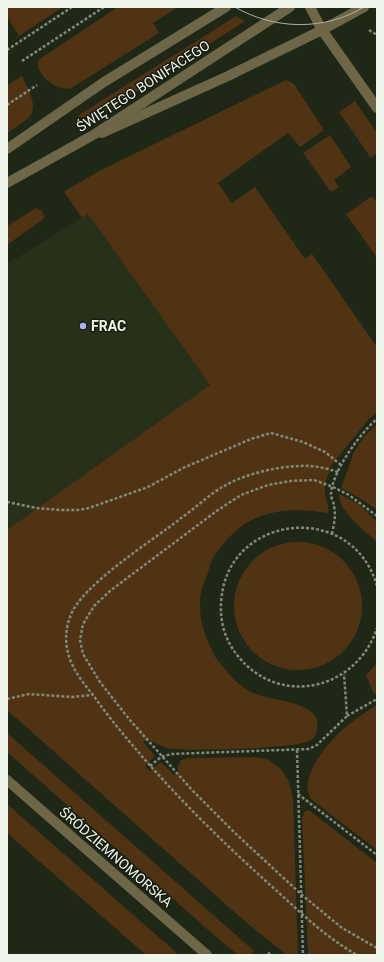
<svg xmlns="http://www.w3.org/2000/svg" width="384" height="962" viewBox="0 0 384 962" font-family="Roboto,sans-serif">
  <rect width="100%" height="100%" fill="#1f2716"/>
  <path fill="#27311a" d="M88 214 210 385 7 530V264Z"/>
  <path fill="#503313" d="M7 7H63L19 36 7 17Z
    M118 7H178L153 23 159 33 70 89C54 88 45 81 38 68V60Z
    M236 16 245 21 99 116 91 118 78 117 79 115C131 81 184 50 236 16Z
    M22 76C27 87 40 107 28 118 22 124 14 128 7 133V85Z
    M286 80 294 84 324 130 300 147 288 133 218 183 232 203 255 187 305 259 312 254 377 347V413L369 419 330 467C329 476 324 483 325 493 326 500 329 505 328 513 302 509 278 508 254 519 238 526 224 541 215 555 210 561 209 571 206 578 205 582 202 587 201 592 198 611 202 631 211 648 213 653 216 659 220 663 229 674 238 685 251 692 269 701 307 700 316 718 319 726 318 735 311 740 298 749 185 752 167 748 160 746 154 742 148 739L143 742 155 756 145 766 150 771 161 762 174 775 178 772V767L181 760 187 758 255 757 269 760 280 768 288 780 293 797 298 955H287L248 924 7 710V530L210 385 88 214 82 218 65 193V191L99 171Z
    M355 101 377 133V153L371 158 339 112Z
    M330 135 351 167 334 180 339 187 331 192 303 153Z
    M372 196 377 203V258L346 214Z
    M36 208 42 211 44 217 42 220 7 245V226Z
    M377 424V510L363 500 341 488 354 452 363 438Z
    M339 494 357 503 377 521V542C365 531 338 511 339 494Z
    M234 606a64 64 0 1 1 128 0a64 64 0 1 1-128 0Z
    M377 663V693L374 694 366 675Z
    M377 705V850L312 800C296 780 327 744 342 730 350 723 368 710 377 705Z
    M7 733 253 950 252 955H238L223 943 7 752Z
    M7 804 179 955H146L7 833Z
    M307 810 310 811 377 863V955H308L302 818 304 812Z"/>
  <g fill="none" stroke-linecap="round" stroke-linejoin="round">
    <path stroke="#82897b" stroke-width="2.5" stroke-dasharray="3 2" stroke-linecap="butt" d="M369 30 377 35
      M7 50 72 7
      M22 61 104 7
      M7 105 37 85
      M338 472C326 468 312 465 299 466 274 467 246 474 224 486 210 494 194 509 180 519 153 540 80 586 70 617 64 633 65 651 73 666 78 677 86 686 93 695 103 709 113 722 124 735 171 792 223 843 278 892 303 915 327 938 357 955
      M7 502 37 508 59 510H78L89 508 148 487 183 468 251 439 271 433 303 442 325 452 341 465
      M377 516 349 495 333 487 314 480 290 481 268 485 241 495 218 510 111 590 94 606 83 624 80 640 83 654 100 682 129 719 192 790 236 834 302 895 342 928 377 948
      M332 534C334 524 336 516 334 506 334 503 331 498 331 494 332 472 360 433 377 419
      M377 586C352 498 223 514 221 605 220 623 226 642 238 656 279 708 357 690 377 628
      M7 699 29 694 72 697 92 695
      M347 716 377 699
      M297 750 303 955
      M150 766 161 757 171 754 309 749 317 745 347 716 344 674
      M298 794 377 855
      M268 955 270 952"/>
    <path stroke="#6e6747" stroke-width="10" d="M310 7 322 30
      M102 133 228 76 322 30 364 7"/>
    <path stroke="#6e6747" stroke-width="10" d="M322 30 377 108
      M7 780 207 955"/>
    <path stroke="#6e6747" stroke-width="10" d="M7 149 104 82 226 7
      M7 183 95 134 290 7"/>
    <path stroke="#abb2a5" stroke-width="1" d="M235 7C274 30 325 31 364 7"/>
  </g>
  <circle fill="#adaffb" stroke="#161d0d" stroke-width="1.5" cx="83" cy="326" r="4"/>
  <g text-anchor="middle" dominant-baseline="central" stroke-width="3" stroke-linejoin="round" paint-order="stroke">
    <g font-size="14" fill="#eff5ea" stroke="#161d0d">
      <text transform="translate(143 86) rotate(-33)">ŚWIĘTEGO BONIFACEGO</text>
      <text transform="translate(116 857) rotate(41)">ŚRÓDZIEMNOMORSKA</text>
    </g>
    <g font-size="14" font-weight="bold" fill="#eff5ea" stroke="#161d0d" text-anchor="start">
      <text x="91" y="326">FRAC</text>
    </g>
  </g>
  <rect width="384" height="962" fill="none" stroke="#eff5ea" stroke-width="16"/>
</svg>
